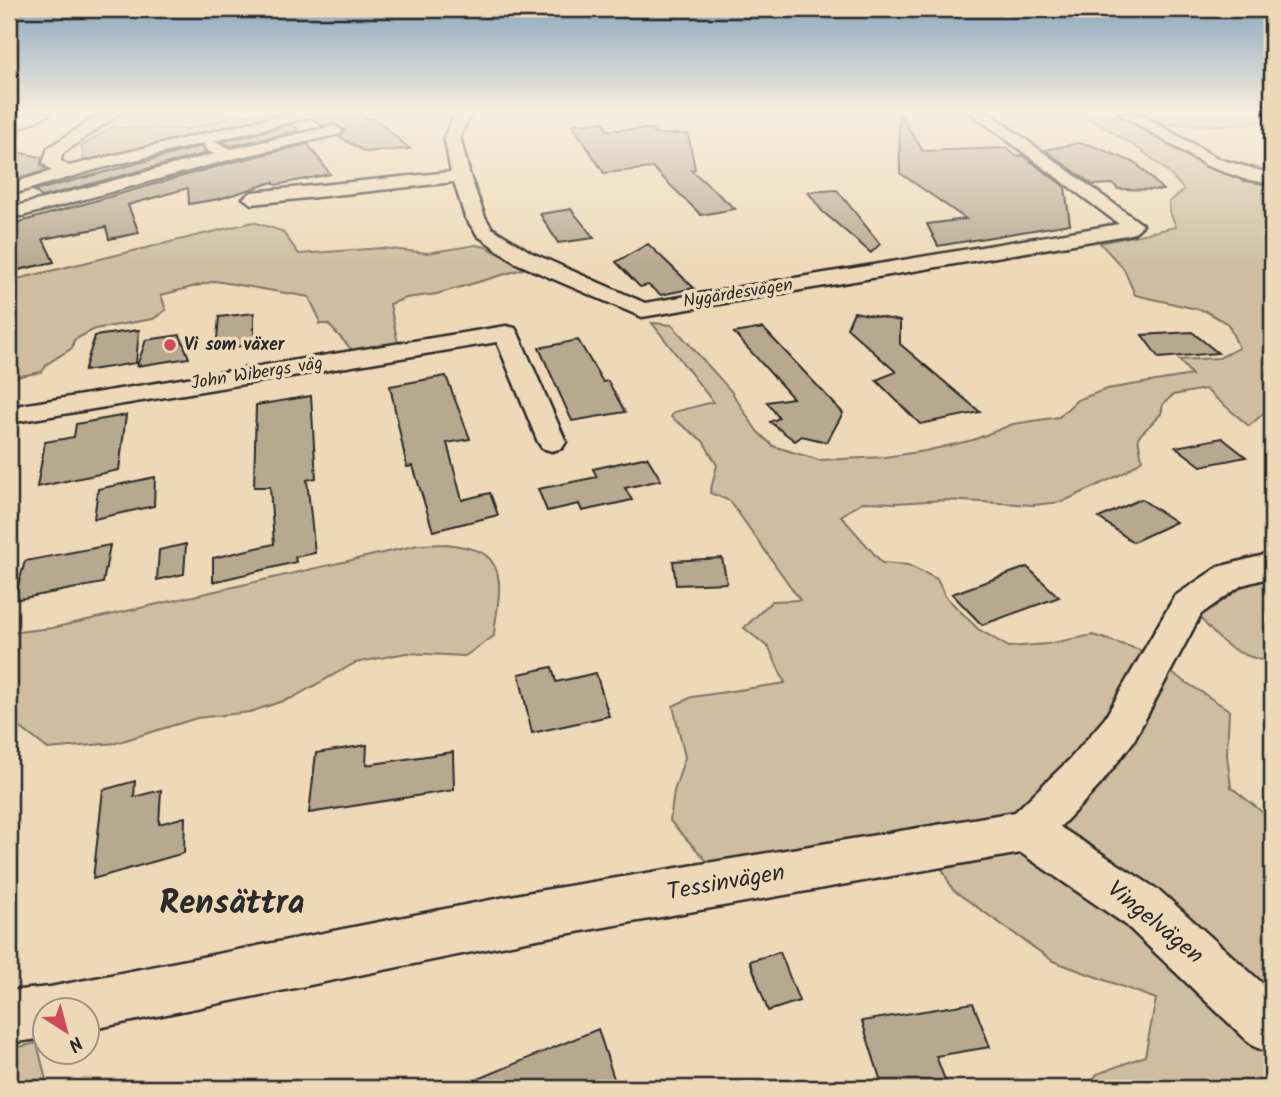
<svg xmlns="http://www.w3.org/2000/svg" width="1281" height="1097" viewBox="0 0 1281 1097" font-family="Kalam,sans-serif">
  <rect width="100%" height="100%" fill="#edd9b7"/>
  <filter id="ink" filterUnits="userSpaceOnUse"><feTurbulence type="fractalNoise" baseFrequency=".0143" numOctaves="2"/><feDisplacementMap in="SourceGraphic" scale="14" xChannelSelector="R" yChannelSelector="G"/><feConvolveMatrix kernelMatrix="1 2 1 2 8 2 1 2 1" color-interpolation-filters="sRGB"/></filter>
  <g filter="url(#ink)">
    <path fill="#cebda0" stroke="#7c7466" stroke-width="2" d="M254 113H290L84 163 82 146 112 127 185 129 220 121 234 114 241 117Z
      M1272 113V118L1245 125 1164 124 1143 114Z
      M1085 116H1120L1195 161 1244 179 1272 183V406L1249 426 1205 389 1173 395 1163 404 1161 414 1138 437 1142 460 1124 473 1062 502 1033 505 944 500 896 503 862 502 841 516 882 563 908 565 937 579 945 596 978 629 1009 647 1047 644 1093 635 1150 653 1109 727 1026 814 715 870 670 821 674 791 685 757 673 706 692 697 785 683 769 648 744 628 772 601 800 600 730 501 710 493 717 465 703 441 671 417 674 412 713 402 652 323 672 325 731 391 757 431 773 446 819 460 885 457 925 451 973 440 1013 424 1059 417 1077 400 1107 389 1192 375 1179 360 1219 358 1239 348 1228 324 1205 311 1135 295 1124 269 1100 243 1176 227 1170 212 1169 202 1184 190C1158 157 1121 137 1085 116Z
      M253 222 282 231 299 254 382 248 427 253 476 245 486 247 526 268 437 294 406 298 390 304 398 344 353 351 328 324H319L320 320 309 297 215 281 161 295 166 310 153 319 95 329 74 340 72 348 47 364 42 372 9 378V281Z
      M447 544C458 546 476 548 484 554 510 572 495 611 494 636L465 656 406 653 355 663 292 698 250 712 197 718 116 743 48 749 17 725 9 727V633L52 628 418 545Z
      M1272 572V663C1235 654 1222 646 1199 616L1241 580Z
      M1167 670 1229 710 1227 755 1231 787 1272 820V1009L1042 832Z
      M1027 841 1247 1017 1272 1044V1088H1087L1097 1074 1145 1056 1156 999 1053 961 953 890 936 857Z
      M37 1043 48 1088H9V1049Z"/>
    <path fill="#b7a890" stroke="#2b2b2b" stroke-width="2" d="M345 113H357L369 119 374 118 410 149 365 152 340 137 345 130 335 124 322 126 313 120Z
      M899 113 923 151 1007 148 1016 156 1022 155 1065 187 1070 224 938 246 927 224 966 219 900 173Z
      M604 122 607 130 652 129 654 134H688L695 169 691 170 735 209 701 215 653 168 604 173 572 124Z
      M293 124 298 131 231 146 222 142Z
      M1079 143 1091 145 1136 163 1163 190 1118 189 1113 184 1093 185 1045 150Z
      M308 144 330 174 276 185 273 182 219 199 189 204 188 188 128 205 139 233 109 239 106 227 43 239 54 262 18 270 9 249V225L233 162Z
      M202 146 207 153 42 197 34 191Z
      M9 151 42 157 41 165 47 170 18 179 9 172Z
      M837 190 880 244 871 253 822 211 808 192Z
      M571 209 594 238 558 243 540 214Z
      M648 244 670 265 694 288 661 295 648 285 640 287 616 262Z
      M854 312 900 321V344L980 412 920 424 876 380 896 372 847 328Z
      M254 313V344L216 350 219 317Z
      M763 328 843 413 827 442 802 436 795 441 770 422 779 418 767 402 793 398 734 333Z
      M139 330 136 363 84 371 95 336Z
      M1192 332 1218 353 1159 358 1142 335Z
      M180 335 189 358 137 366 146 340Z
      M578 340 603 382 608 381 625 412 572 421 539 348Z
      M446 376 470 439 447 443 462 500 490 493 498 515 433 531 413 466 407 467 390 386Z
      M311 396 316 478 307 480 315 553 295 557 296 562 213 582V558L274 544 270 487H254L256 405Z
      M126 415 119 470 37 487 45 442 74 437 76 424Z
      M1222 438 1246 457 1201 466 1176 447Z
      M647 457 661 480 625 488 632 500 582 511 579 504 547 511 538 489 597 477 593 469Z
      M155 477 154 506 94 519 98 489Z
      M1141 499 1176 522 1133 542 1099 518Z
      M186 544 184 574 157 580 159 550Z
      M110 545 103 583 14 600 25 561Z
      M722 558 727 583 676 585 673 561Z
      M1027 567 1059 597 982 625 952 594Z
      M552 667 556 682 596 673 609 716 532 733 519 674Z
      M367 745 366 765 453 752 454 790 309 813 316 753Z
      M135 781 134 797 161 790 159 824 185 817 184 853 93 879 103 790Z
      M780 952 799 1001 768 1011 750 961Z
      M973 1003 990 1047 936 1056 948 1088H883L862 1021Z
      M598 1029 617 1088H457Z"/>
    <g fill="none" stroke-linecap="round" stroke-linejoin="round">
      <defs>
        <path id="street" d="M31 113H51L9 134V123Z
          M102 113H120L62 154 61 161 69 166 290 113H317L314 116 214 141 231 149 334 126 342 131 340 134 232 159 22 216H9V208L214 154 205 149 204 143 98 169 9 195V184L52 171 43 163 48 148Z
          M455 113H471L460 137 470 176 485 217 492 228 532 253 645 303 1119 224 971 113H989L1143 225 1134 233 1127 235 642 317 516 263 478 236 465 217 454 182 252 204 243 198 252 192 451 172 444 137Z
          M1119 113H1138L1219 159 1272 174V184L1244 179 1207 166Z
          M506 326 515 328 518 333 566 442 562 448 552 451 542 448 538 442 497 342 9 423V407Z
          M1272 553V577L1242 585 1201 614 1133 742 1100 785 1060 827 1160 891 1272 992V1054L1253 1046 1126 925 1021 853 526 941 88 1030V1010H46V1038L9 1043V991L50 987 526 893 1015 812 1070 759 1105 718 1175 596 1218 567Z"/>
      </defs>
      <use href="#street" stroke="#2b2b2b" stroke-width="5"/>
      <use href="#street" fill="#edd9b7" fill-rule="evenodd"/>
    </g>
  </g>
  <linearGradient id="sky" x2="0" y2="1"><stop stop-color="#8ba7be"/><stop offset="0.42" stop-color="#f7eedf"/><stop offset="1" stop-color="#f7eedf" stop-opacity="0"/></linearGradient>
  <rect width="1281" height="267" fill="url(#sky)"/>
  <circle fill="#d1495b" stroke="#edd9b7" stroke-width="2.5" cx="170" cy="345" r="7"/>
  <g text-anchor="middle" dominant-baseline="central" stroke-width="7" stroke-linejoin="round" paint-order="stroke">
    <g font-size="18" fill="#2b2b2b" stroke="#edd9b7">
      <text transform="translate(738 294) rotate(-9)">Nygärdesvägen</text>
      <text transform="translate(257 374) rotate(-9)">John Wibergs väg</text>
    </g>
    <g font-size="18" font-weight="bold" fill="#2b2b2b" stroke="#edd9b7" text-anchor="start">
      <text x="184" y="345">Vi som växer</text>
    </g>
    <g font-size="24" fill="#2b2b2b" stroke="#edd9b7">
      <text transform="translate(726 883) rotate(-10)">Tessinvägen</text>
      <text transform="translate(1155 923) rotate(39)">Vingelvägen</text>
    </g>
    <g font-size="33" font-weight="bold" fill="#2b2b2b" stroke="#edd9b7">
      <text x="232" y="904">Rensättra</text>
    </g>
  </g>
  <rect width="1281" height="1097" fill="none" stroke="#edd9b7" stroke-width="35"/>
  <rect x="18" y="18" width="1246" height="1062" fill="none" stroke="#2b2b2b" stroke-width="2.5" filter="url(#ink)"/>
  <g transform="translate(66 1031) rotate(144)"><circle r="33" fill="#edd9b7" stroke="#9f937f" stroke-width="2"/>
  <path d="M0-5L12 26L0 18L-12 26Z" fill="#d1495b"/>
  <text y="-10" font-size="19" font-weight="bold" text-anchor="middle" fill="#2b2b2b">N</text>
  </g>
</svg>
